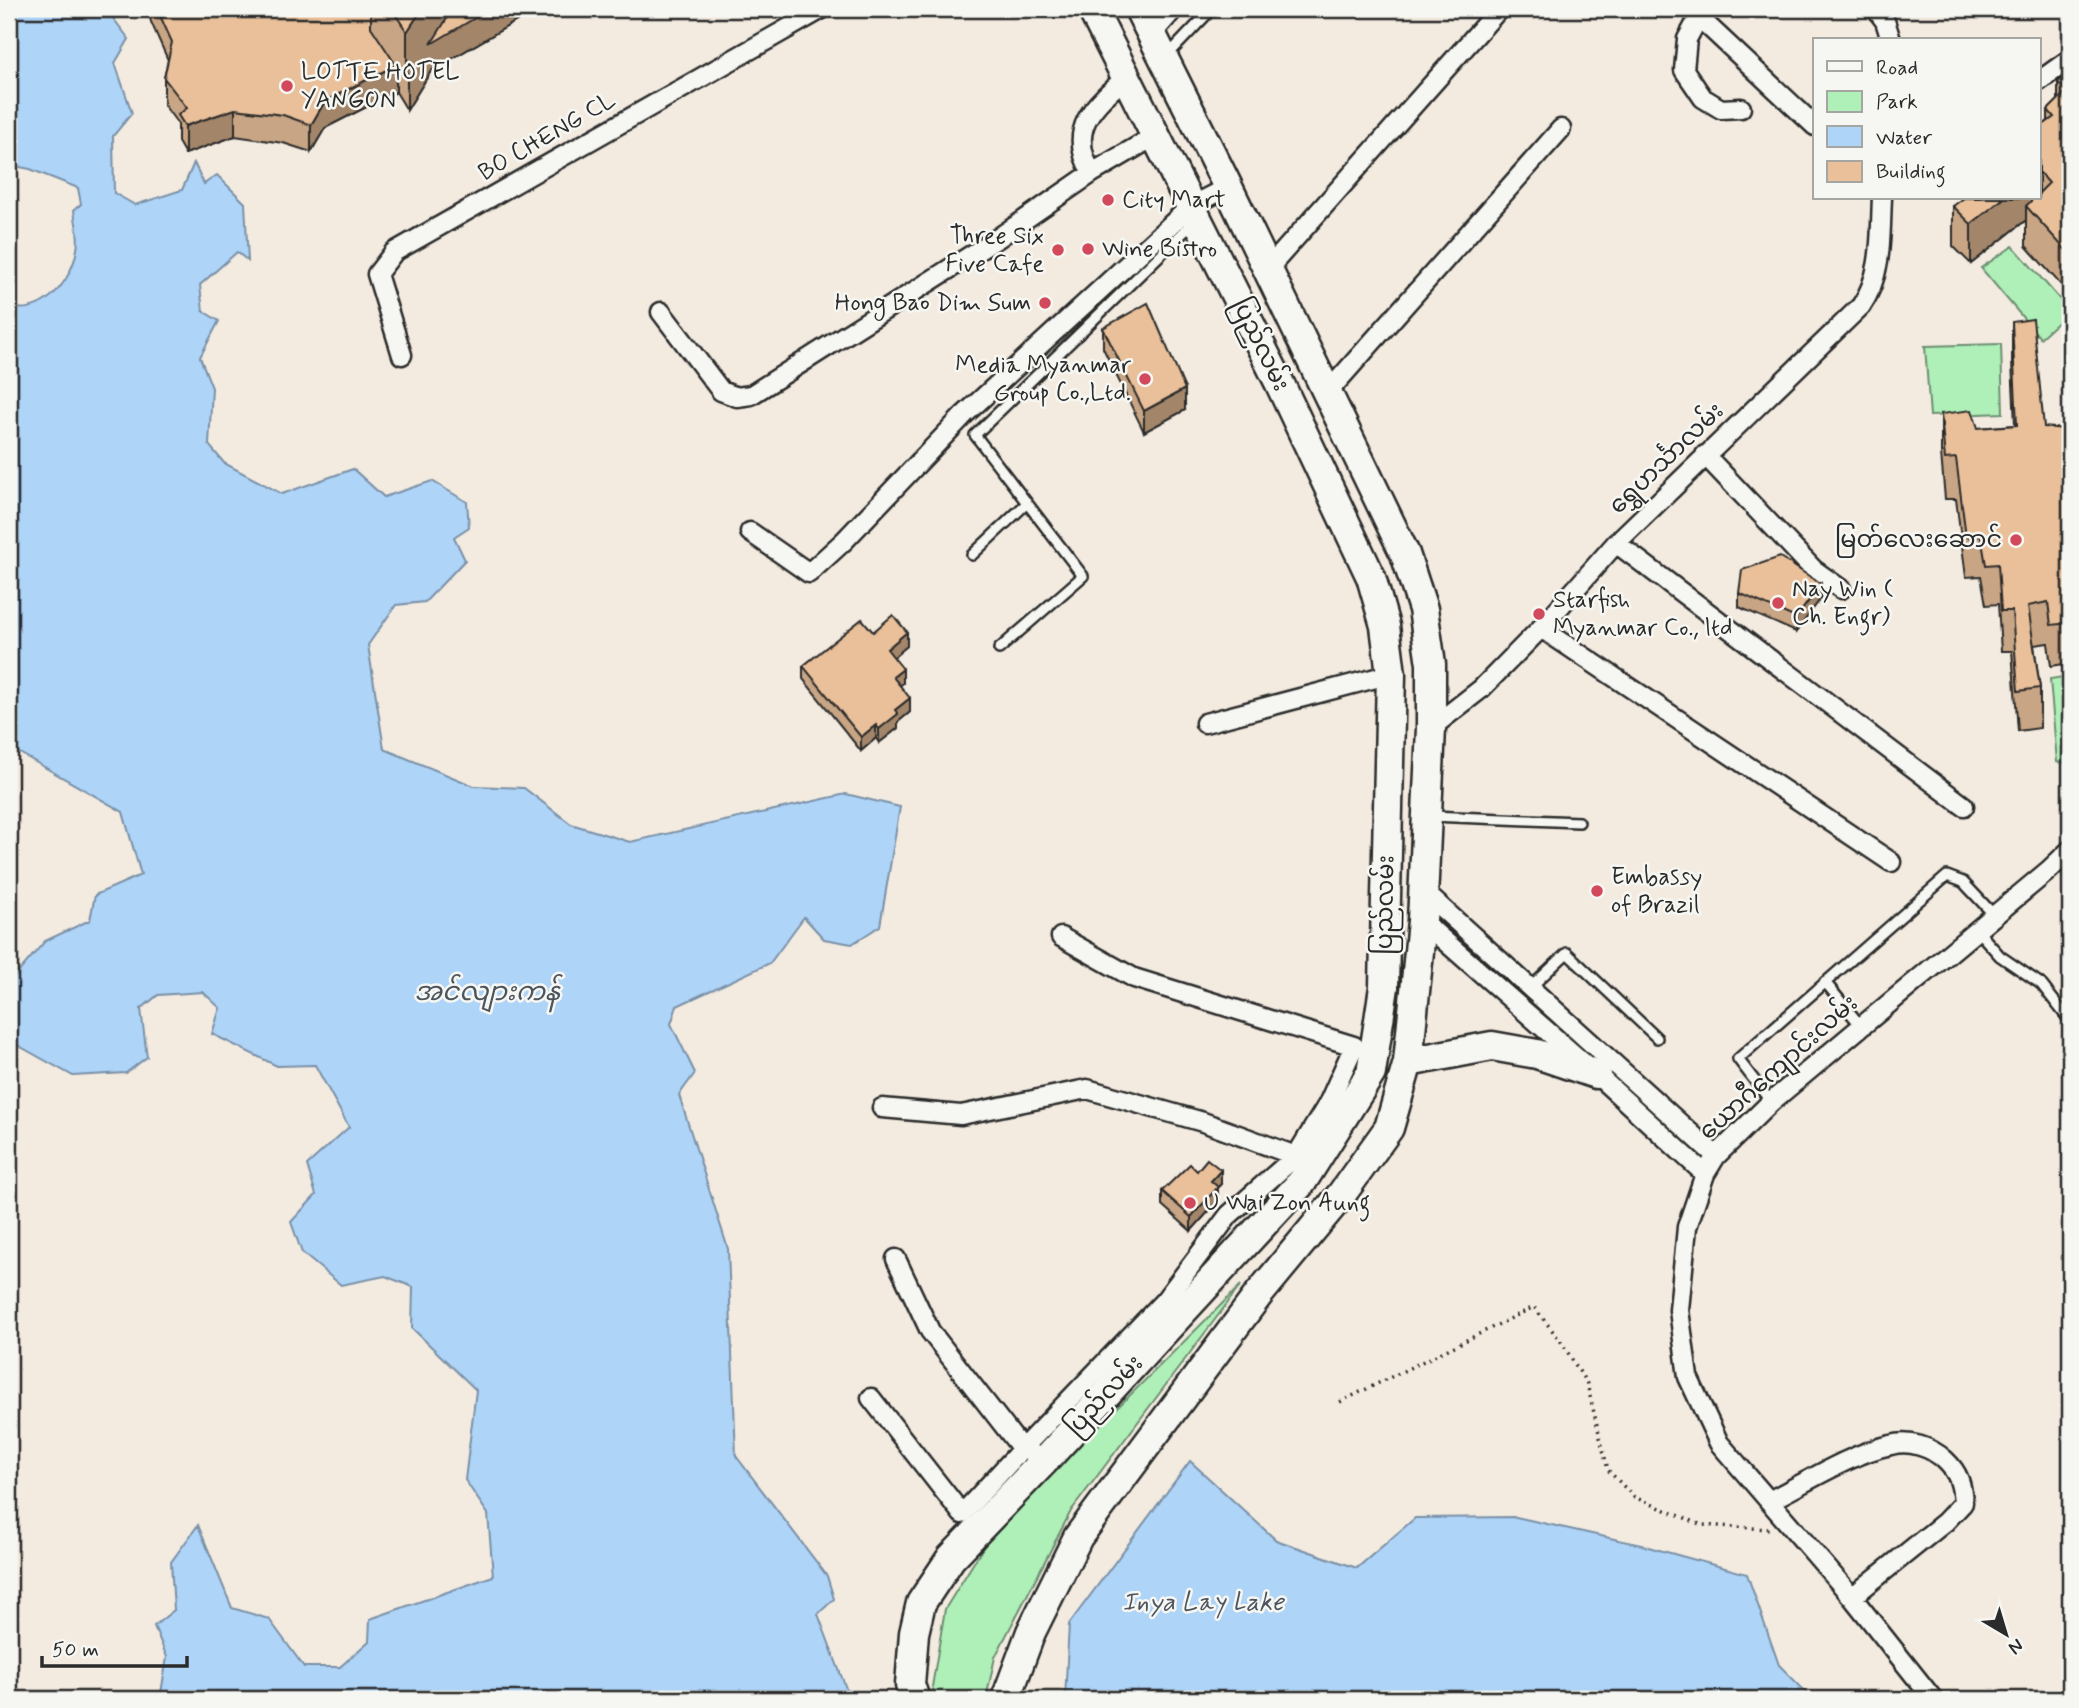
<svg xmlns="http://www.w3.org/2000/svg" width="2079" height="1708" viewBox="0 0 2079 1708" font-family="Mynerve,'Noto Sans Myanmar',sans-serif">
  <rect width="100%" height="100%" fill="#f3ebe0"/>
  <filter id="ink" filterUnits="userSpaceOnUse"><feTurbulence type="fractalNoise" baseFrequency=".0143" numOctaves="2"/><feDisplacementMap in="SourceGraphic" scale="14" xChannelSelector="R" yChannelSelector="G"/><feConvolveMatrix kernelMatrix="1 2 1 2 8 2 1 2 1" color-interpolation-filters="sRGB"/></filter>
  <g filter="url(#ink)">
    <path fill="#aff0b8" stroke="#6d8e72" stroke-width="2" d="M2013 246 2070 311 2040 338 1981 268Z
      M2001 344 2003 413 1930 416 1925 346Z
      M2070 676V763L2057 762 2050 679Z
      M1241 1285 1071 1511 995 1657 986 1699H937L932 1687 945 1609 994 1530Z"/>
    <path fill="#aed4f8" stroke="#7a90a6" stroke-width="2" d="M9 9H106L129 39 115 63 132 113 113 136 114 193 135 205 182 190 194 163 204 184 217 175 245 203 248 261 237 252 200 285 203 311 219 321 200 357 212 388 209 445 224 463 282 494 353 469 384 497 432 481 467 502 469 527 454 537 465 560 425 602 396 605 368 645 384 749 474 786 524 788 571 824 630 842 846 794 900 807 880 926 852 944 824 939 804 917 770 963 677 1006 671 1024 695 1073 679 1095 728 1249 736 1456 827 1576 834 1599 818 1614 850 1699H160L167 1657 154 1626 174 1610 171 1562 198 1525 232 1608 269 1619 304 1667H340L369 1641 370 1619 493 1576 488 1514 465 1480 476 1390 412 1328 413 1287 385 1276 341 1285 302 1253 291 1222 316 1195 307 1165 349 1127 315 1065 277 1066 212 1034 220 1008 203 992 158 995 141 1009 147 1057 126 1073 73 1076 19 1046 9 1047V983L45 941 90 920 95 895 141 875 123 812 9 747V307C44 316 72 281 77 249 80 237 75 222 74 210L81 204 78 188 30 169 9 165Z
      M1190 1461 1276 1540 1357 1568 1415 1518 1516 1517 1641 1545 1747 1574 1779 1665 1813 1699H1065L1069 1624Z"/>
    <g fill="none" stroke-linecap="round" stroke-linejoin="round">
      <defs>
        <path id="service" d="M1167 56 1212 9
          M972 555 1027 503
          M999 649 1083 576 975 435 1193 223
          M1430 816 1579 822
          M1976 929 2000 956 2041 984 2070 1021
          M1825 982 1861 1026
          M1531 987 1567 953 1657 1038
          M1771 1102 1738 1059 1947 876 1963 882 1994 915"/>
        <path id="minor" d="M1690 9 1815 126
          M1876 9 1885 21 1891 40
          M1699 17 1687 39 1684 70 1703 98 1721 109 1741 108
          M1152 34 1174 9
          M2039 81 2070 59
          M1092 173C1066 130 1093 105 1127 77
          M1267 270 1499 9
          M661 312 721 391 737 397 751 395 998 238 1092 173 1155 136
          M402 355 377 274 394 252 822 9
          M1327 393 1561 129
          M1705 455 1813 569 1841 589
          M750 532 809 573 844 541 964 415 1191 206 1228 187
          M1616 543 1964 806
          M1541 628 1891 862
          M1205 723 1391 674
          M1431 728 1481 689 1541 628 1616 543 1861 306C1883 274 1880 236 1882 198
          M1422 890 1716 1156
          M1422 921 1596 1074 1705 1174
          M882 1108 961 1115 1087 1089 1203 1122 1296 1156
          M896 1259 930 1331 1022 1449 1030 1451
          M871 1398 962 1514 1022 1449 1165 1300 1229 1215 1296 1156 1328 1104 1354 1046 1134 978 1061 937
          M1769 1501C1805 1483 1852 1453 1891 1445 1910 1440 1931 1447 1945 1460 1959 1473 1962 1485 1963 1503L1945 1522 1852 1597
          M1933 1699 1852 1597 1719 1443 1688 1377 1679 1310 1687 1227 1705 1174 1716 1156 1771 1102 2049 870 2070 850"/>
        <path id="trunk" d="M1408 1062 1492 1046 1537 1054 1596 1074
          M915 1699 910 1685 914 1633 921 1603 951 1558 1049 1456 1302 1182 1371 1073 1384 987 1391 674 1385 626 1371 577 1279 382 1092 9
          M1006 1699 1031 1632 1078 1537 1259 1294 1341 1195 1389 1128 1408 1062 1422 921 1431 728V664L1423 609 1405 554 1225 181 1139 9"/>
      </defs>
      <use href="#service" stroke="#2b2b2b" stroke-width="14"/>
      <use href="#minor" stroke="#2b2b2b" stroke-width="23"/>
      <use href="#trunk" stroke="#2b2b2b" stroke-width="33"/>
      <path stroke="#2b2b2b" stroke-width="3.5" stroke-dasharray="2 5" stroke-linecap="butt" d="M1340 1402 1534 1307 1562 1343 1587 1384 1608 1470 1634 1497 1702 1525 1769 1529"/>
      <use href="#service" stroke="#f6f6f2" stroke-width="9"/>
      <use href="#minor" stroke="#f6f6f2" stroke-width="18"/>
      <use href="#trunk" stroke="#f6f6f2" stroke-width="28"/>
    </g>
    <path fill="#c8a584" stroke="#2b2b2b" stroke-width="2" d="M148 9H537L431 71 407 110 396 92 325 128 311 152 283 143 235 136 185 154 178 142V124L164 105V78L168 60 151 22Z
      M2070 73V295L2026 246V220L1971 264 1953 246V206L2039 198V128L2048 121V110L2058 100V82Z
      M2012 322 2044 427 2070 464V663L2051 666 2048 643 2034 645 2040 688V728L2018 731 2012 651H2001L1998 604 1986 605 1981 576 1966 577 1956 499H1945L1941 454V414L1978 428 2015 425 2012 362Z
      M1103 328 1185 410 1144 432 1103 348Z
      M1739 593 1821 598 1796 632 1739 607Z
      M907 646 893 657 903 683 900 685 910 712 898 722V728L879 743 876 738 861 751 803 679V666Z
      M1197 1171 1221 1184 1218 1187V1201L1191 1231 1162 1205V1191Z"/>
    <path fill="#a3866b" stroke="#2b2b2b" stroke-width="2" d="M422 9H537L431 71 407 110V32Z
      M396 65V92L325 128 311 152V125L325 101Z
      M235 109V136L185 154V126Z
      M2004 198H2037L2026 206V220L1971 264V224Z
      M1185 389V410L1144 432V411Z
      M1821 584V598L1796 632V618Z
      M907 632V646L887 663V649Z
      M903 669V683L893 691V677Z
      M910 698V712L898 722V728L879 743V729L895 710Z
      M876 725V738L861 751V737Z
      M1221 1170V1184L1218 1187V1201L1191 1231V1217L1211 1181Z"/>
    <path fill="#e9c099" stroke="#2b2b2b" stroke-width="2" d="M157 9H371V27L396 65 325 101 311 125 283 115 235 109 185 126 178 115 187 108 164 78 172 42Z
      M392 9H422L407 32Z
      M453 9H490L431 44Z
      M2070 73V255L2026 206 2034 198H2039V193L2049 183 2039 172V128L2054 117 2048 110 2066 92 2058 82Z
      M1964 198H2004L1971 224 1953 206Z
      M1148 303 1185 389 1144 411 1103 328Z
      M2033 319 2044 427 2065 429 2070 464V623L2051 625 2048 602 2028 606 2040 688 2018 691 2012 611H2001L1998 564 1986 565 1981 536 1966 537 1956 458 1945 459 1941 414 1972 410 1978 428 2017 425 2012 322Z
      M1780 557 1821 584 1796 618 1739 593 1742 570Z
      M893 615 907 632 887 649 903 669 893 677 910 698 895 710 898 714 879 729 876 725 861 737 803 666 862 619 873 632Z
      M1207 1159 1221 1170 1211 1181 1218 1187 1191 1217 1162 1191 1190 1164 1197 1171Z"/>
  </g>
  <g fill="#d1495b" stroke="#f6f6f2" stroke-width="2.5">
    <circle cx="287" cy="86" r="7"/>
    <circle cx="1108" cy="200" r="7"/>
    <circle cx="1088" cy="249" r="7"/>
    <circle cx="1058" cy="250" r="7"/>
    <circle cx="1045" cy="303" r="7"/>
    <circle cx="1145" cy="379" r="7"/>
    <circle cx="2016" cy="540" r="7"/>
    <circle cx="1778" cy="603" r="7"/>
    <circle cx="1539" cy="614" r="7"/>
    <circle cx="1597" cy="891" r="7"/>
    <circle cx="1190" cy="1203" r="7"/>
  </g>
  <g text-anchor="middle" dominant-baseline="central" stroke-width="5" stroke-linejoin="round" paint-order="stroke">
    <g font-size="24" fill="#2b2b2b" stroke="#f6f6f2" text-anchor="start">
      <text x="301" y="72">LOTTE HOTEL<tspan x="301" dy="28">YANGON</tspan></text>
      <text x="1122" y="200">City Mart</text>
      <text x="1044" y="236" text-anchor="end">Three Six<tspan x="1044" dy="28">Five Cafe</tspan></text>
      <text x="1102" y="249">Wine Bistro</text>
      <text x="1031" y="303" text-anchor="end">Hong Bao Dim Sum</text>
      <text x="1131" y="365" text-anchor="end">Media Myanmar<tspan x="1131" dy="28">Group Co.,Ltd.</tspan></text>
      <text x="2002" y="540" text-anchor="end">မြတ်လေးဆောင်</text>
      <text x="1792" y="589">Nay Win (<tspan x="1792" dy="28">Ch. Engr)</tspan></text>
      <text x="1553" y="600">Starfish<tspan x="1553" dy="28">Myanmar Co., ltd</tspan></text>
      <text x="1611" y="877">Embassy<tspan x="1611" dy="28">of Brazil</tspan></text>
      <text x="1204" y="1203">U Wai Zon Aung</text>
    </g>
    <g font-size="24" fill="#2b2b2b" stroke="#f6f6f2">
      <text transform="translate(547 137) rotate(-30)">BO CHENG CL</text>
      <text transform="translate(1260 345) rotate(64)">ပြည်လမ်း</text>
      <text transform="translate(1667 459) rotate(-44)">ရွှေဟင်္သာလမ်း</text>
      <text transform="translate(1386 905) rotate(-89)">ပြည်လမ်း</text>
      <text transform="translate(1779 1068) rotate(-42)">ယောဂီကျောင်းလမ်း</text>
      <text transform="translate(1105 1396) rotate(-47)">ပြည်လမ်း</text>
    </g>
    <g font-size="26" font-style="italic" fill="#4c555e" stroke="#f6f6f2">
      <text x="487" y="993">အင်လျားကန်</text>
      <text x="1203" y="1603">Inya Lay Lake</text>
    </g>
  </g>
  <rect width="2079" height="1708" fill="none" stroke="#f6f6f2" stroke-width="35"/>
  <rect x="18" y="18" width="2044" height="1673" fill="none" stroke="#2b2b2b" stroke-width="2.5" filter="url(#ink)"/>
  <rect x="1813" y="38" width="228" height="161" fill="#f6f6f2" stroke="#a5a5a2" stroke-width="2"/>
  <rect x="1827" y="61" width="35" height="10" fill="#f6f6f2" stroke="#a5a5a2" stroke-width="2"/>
  <text x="1876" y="74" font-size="21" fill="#2b2b2b">Road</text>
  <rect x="1827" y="91" width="35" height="21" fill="#aff0b8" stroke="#a5a5a2" stroke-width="2"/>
  <text x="1876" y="108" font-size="21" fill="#2b2b2b">Park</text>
  <rect x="1827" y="126" width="35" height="21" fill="#aed4f8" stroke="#a5a5a2" stroke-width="2"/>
  <text x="1876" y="144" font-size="21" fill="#2b2b2b">Water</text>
  <rect x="1827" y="161" width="35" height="21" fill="#e9c099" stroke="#a5a5a2" stroke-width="2"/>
  <text x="1876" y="178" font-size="21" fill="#2b2b2b">Building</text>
  <g transform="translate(2006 1634) rotate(142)" stroke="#f6f6f2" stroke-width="5" paint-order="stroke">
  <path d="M0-5L12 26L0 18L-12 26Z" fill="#2b2b2b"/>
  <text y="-10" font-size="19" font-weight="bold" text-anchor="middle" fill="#2b2b2b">N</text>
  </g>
  <path d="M42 1656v10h145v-10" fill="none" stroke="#2b2b2b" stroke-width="3.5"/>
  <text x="52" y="1656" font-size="21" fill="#2b2b2b" stroke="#f6f6f2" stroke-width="5" paint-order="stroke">50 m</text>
</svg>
